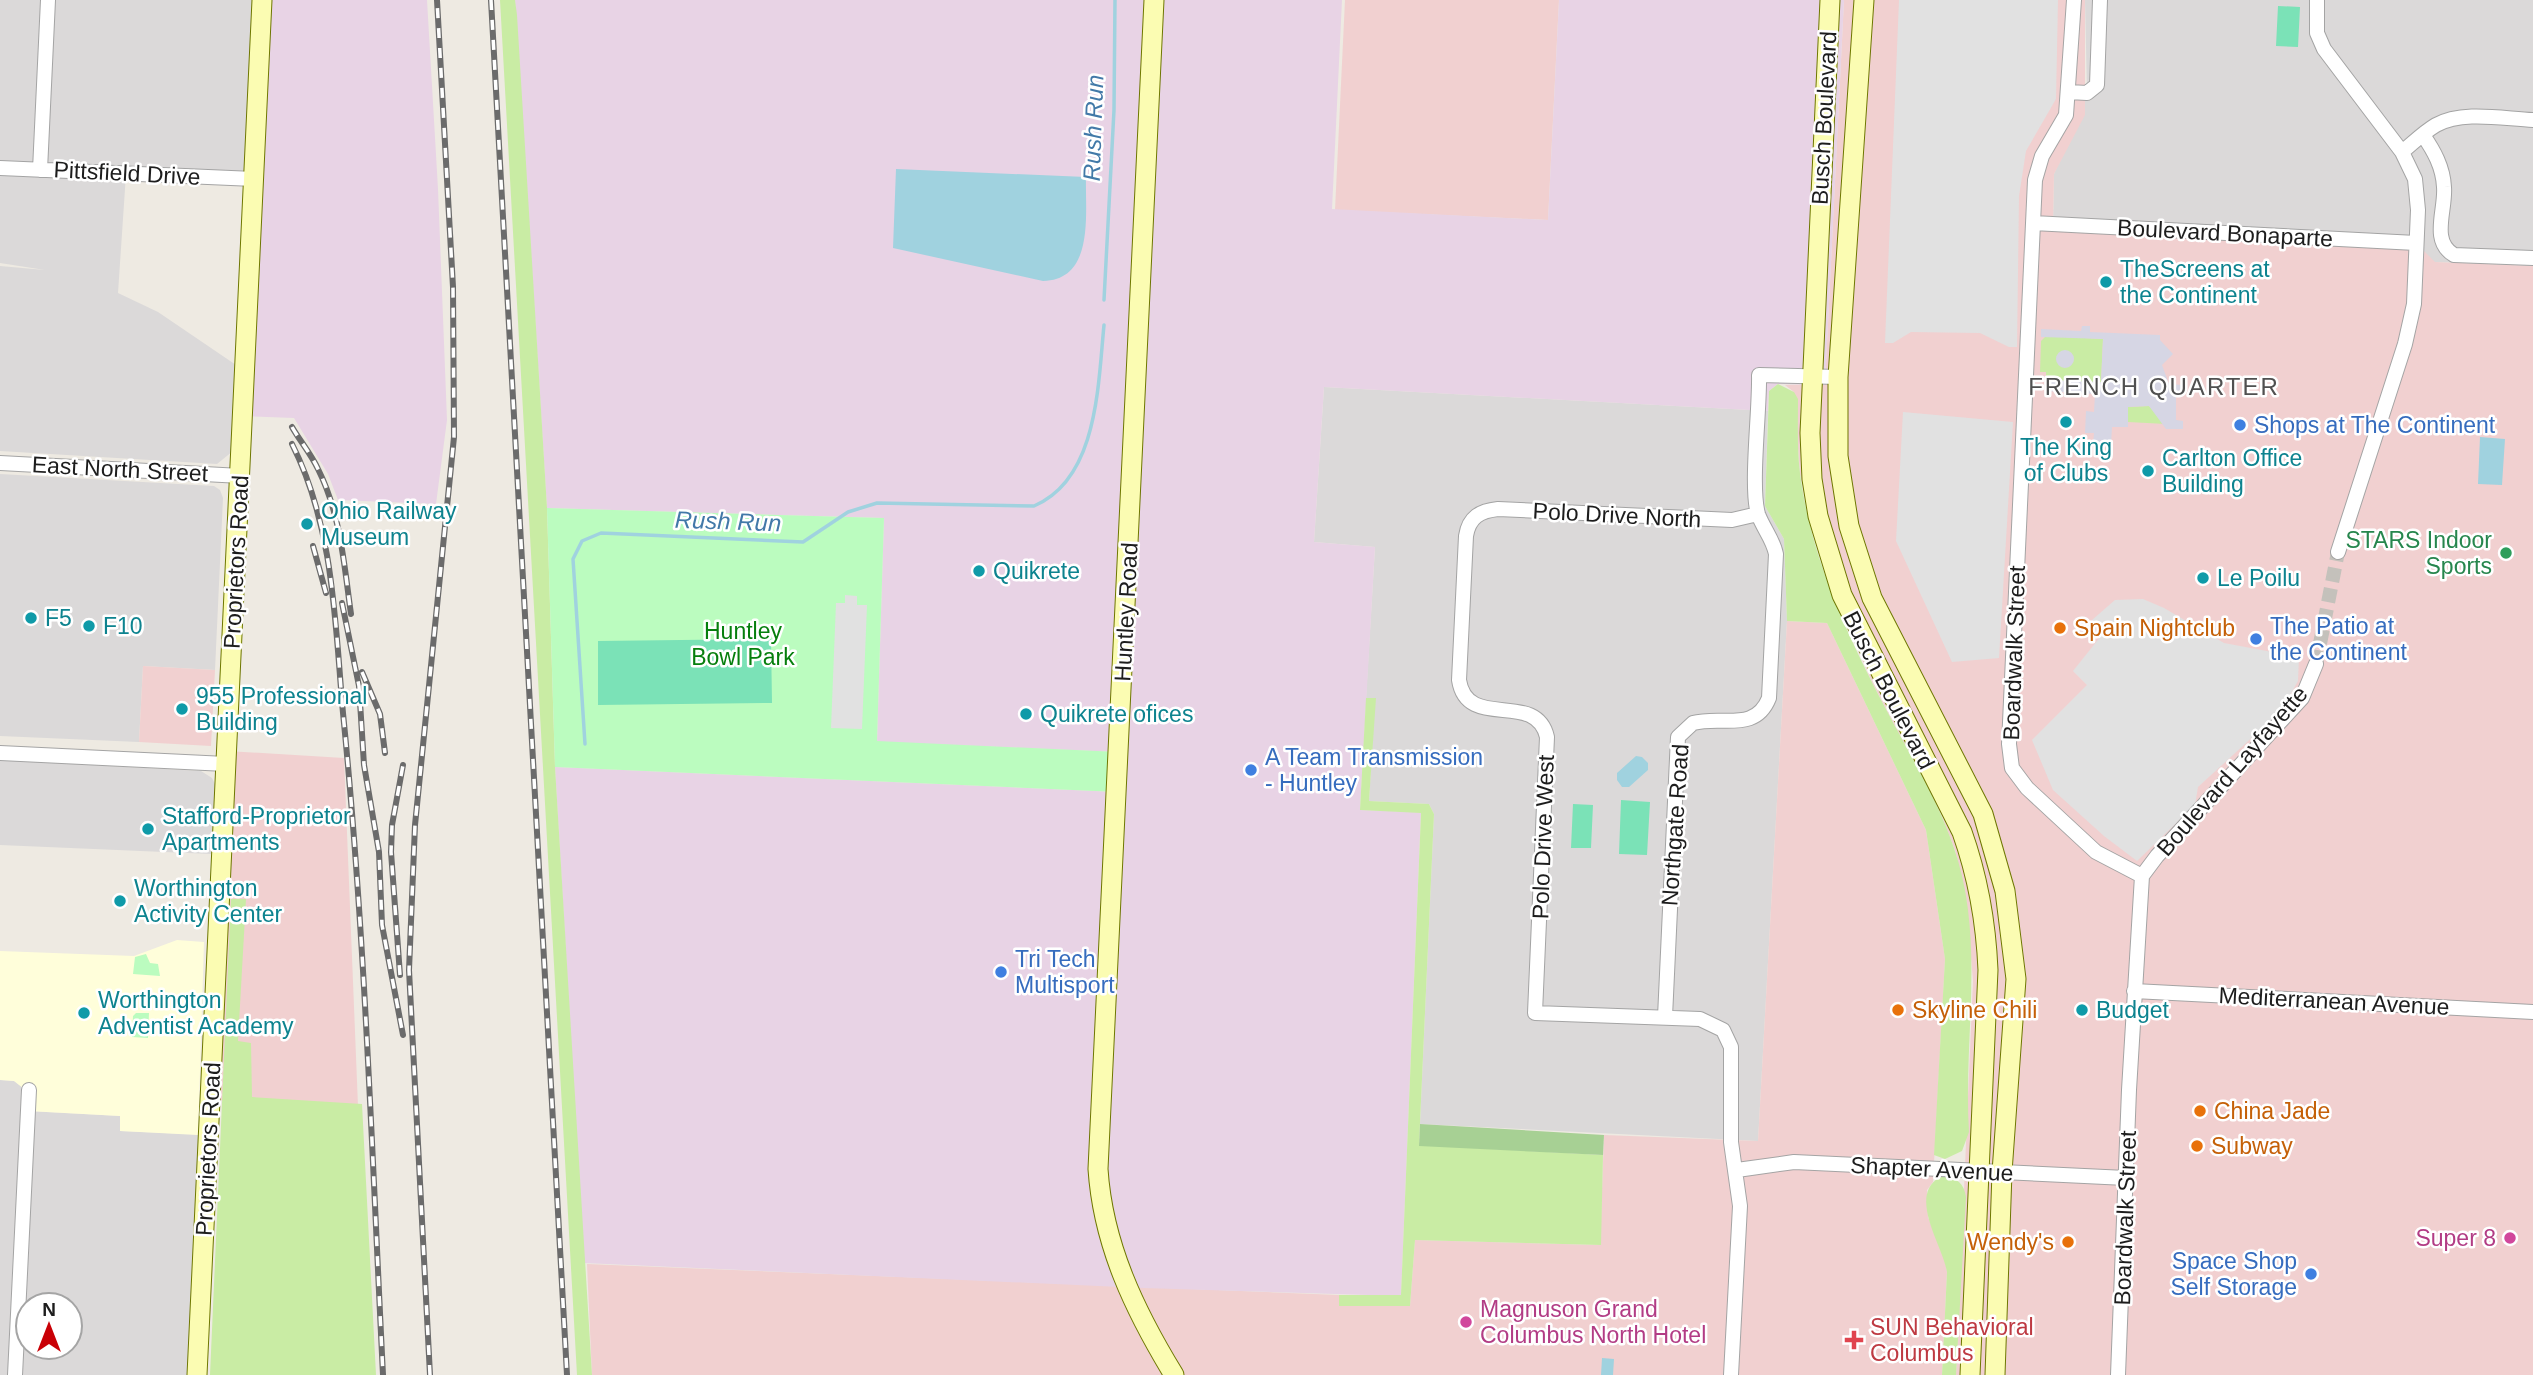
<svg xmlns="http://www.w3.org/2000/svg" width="2533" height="1375" viewBox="0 0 2533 1375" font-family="Helvetica,sans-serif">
  <rect width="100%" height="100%" fill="#eeeae2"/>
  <path fill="#dbd9d9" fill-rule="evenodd" d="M0 0H262L254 179 126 174 118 293 158 312 239 367 233 451 217 464 0 451V266L45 270 0 263Z
    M2085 0H2533V266L2435 262 2053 224 2054 174 2087 93Z
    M1324 387 1768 411 1765 506 1784 539 1787 621 1758 1141 1420 1124 1434 814 1429 804 1369 801 1375 698H1366L1375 547 1314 542Z
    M0 474 214 486 220 490 223 498 215 670 143 666 139 742 0 736Z
    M0 760 201 771 212 778 215 784 211 854 0 845Z
    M0 1080 14 1081 23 1088 28 1111 120 1116V1131L209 1135 197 1375H0ZM28 1305H70V1347H28Z"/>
  <path fill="#f1d0d0" d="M1345 0H1559L1548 220 1335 210Z
    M1844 0H2085V115L2054 174 2053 224 2416 243 2435 262 2533 266V1375H1956L1973 981 1966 899 1955 850 1941 814 1873 684 1827 582 1800 474 1794 392 1785 385 1825 384Z
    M1787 621 1827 623 1926 830 1945 959 1933 1182 1927 1190 1928 1217 1945 1257 1947 1272 1942 1375H592L587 1264 1339 1295V1306H1410L1415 1240 1600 1245 1604 1135 1758 1141Z
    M143 666 215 670 211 746 139 742Z
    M227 751 344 758 358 1106 210 1100Z"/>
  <path fill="#e8d3e5" d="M262 0H427L438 189 447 420 436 504 338 500 328 474 294 418 243 416Z
    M515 0H1342L1332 209 1548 220 1559 0H1844L1825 385 1778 384 1769 391 1768 411 1324 387 1314 542 1375 547 1360 810 1421 812 1401 1296 1143 1288 584 1263 555 767 1118 792 1119 752 877 742 884 518 547 508Z"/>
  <path fill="#fffeda" d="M177 940 204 942 198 1135 120 1131V1116L28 1111 23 1088 14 1081 0 1080V951L134 956Z"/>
  <path fill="#c9eca4" d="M500 0H515L517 15 547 508 555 767 592 1375H577Z
    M2046 336 2103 339 2101 383 2046 380V372H2040L2041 341Z
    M1778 384 1794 392 1798 399C1798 424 1797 449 1800 473 1811 558 1847 635 1887 711 1910 755 1938 800 1954 848 1986 941 1963 1037 1969 1132L1962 1151 1945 1159 1934 1155 1945 959 1926 830 1827 623 1787 621 1784 539 1765 506 1769 391Z
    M2149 406 2166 424 2128 422V407Z
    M1366 698H1376L1369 801 1429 804 1434 814 1419 1145 1603 1155 1601 1245 1415 1240 1410 1306H1339V1295H1401L1421 813 1360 810Z
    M231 899H246L238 1041 251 1043 252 1097 362 1104 376 1375H210Z
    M1940 1177C1955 1176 1964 1182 1966 1197L1956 1375H1942L1947 1272C1943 1246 1907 1196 1940 1177Z"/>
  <path fill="#a7d094" d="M1420 1124 1604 1135 1603 1155 1419 1146Z"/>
  <path fill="#bbfcbf" d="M547 508 884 518 877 741 1119 752 1118 792 555 767Z
    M146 954 150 963 158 964 160 976 133 974 135 957Z
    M136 1013H149L148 1038 132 1037 133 1016Z"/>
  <path fill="#7be2b7" d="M2278 6 2300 7 2298 47 2276 46Z
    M771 639 772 703 598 705V641Z
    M1621 800 1650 802 1647 855 1619 854Z
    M1573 804 1593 805 1591 848H1571Z"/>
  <path fill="#e1e1e1" d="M1899 0H2058L2056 99 2026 151 2019 196 2017 347H2009L1980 333 1911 332 1893 343H1885Z
    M1903 412 2013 422 1999 658 1952 662 1896 541Z
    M845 595 857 596V605H867L862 729 831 728 836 603H845Z
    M2143 599 2164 608 2224 643 2299 657 2298 681 2281 711 2198 787 2195 805 2137 861 2104 836 2053 790 2032 740 2087 685 2073 671 2105 631 2092 620 2115 600Z"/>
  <path fill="#d6d6e4" d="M2082 326H2090V332L2160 335V340L2173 354 2162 365 2169 384 2183 385 2182 395H2176V420L2183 421V429H2166L2149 406 2128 407V427H2112L2111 444 2093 443 2094 433H2085L2086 411 2094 412 2095 394 2045 391 2046 380 2101 382 2103 339 2041 337V329L2081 331Z
    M2056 359a9 9 0 1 1 18 0a9 9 0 1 1-18 0Z"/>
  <path fill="#a0d2df" d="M896 169 1086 177C1085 213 1095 280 1043 281L893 248Z
    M2480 437 2505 439 2502 485 2478 484Z
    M1636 756 1642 757 1648 763V770L1629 787H1622L1617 780V773Z
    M1602 1358 1614 1359 1613 1375H1601Z"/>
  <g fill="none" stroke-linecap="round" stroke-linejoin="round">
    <path stroke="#a0d2df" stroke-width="3.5" d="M1104 300 1114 110 1115 0
      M585 744 573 559 582 541 601 533 803 542 848 512 877 503 1034 506C1098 479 1098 385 1104 325"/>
    <path stroke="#c4c1bb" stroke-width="14" stroke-dasharray="14 7" stroke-linecap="butt" d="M2316 664 2338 552"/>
    <defs>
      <path id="street" d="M2074 0 2066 115 2042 156 2035 180 2009 744 2012 768 2027 788 2096 852 2142 876
        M2317 0V33L2324 49 2402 152 2415 179 2418 210 2414 304 2405 344 2338 552
        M2069 92 2087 93 2097 85 2100 0
        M2423 135C2434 151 2443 167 2444 187 2446 210 2430 241 2454 255L2533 258
        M2402 152C2413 143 2424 132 2436 125 2463 110 2504 119 2533 120
        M0 168 254 179
        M40 170 48 0
        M2033 223 2416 243
        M0 463 241 476
        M0 753 226 764
        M2134 991 2533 1012
        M1665 1017 1678 737 1693 723C1722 715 1755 733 1769 698L1776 554C1773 539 1763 528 1758 514 1750 486 1760 409 1759 375L1838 377
        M1737 1170 1794 1162 2126 1178
        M15 1375 29 1090
        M1731 1375 1740 1206 1731 1142V1047L1723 1030 1700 1019 1535 1013 1547 737C1536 689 1467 732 1459 680L1466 536C1469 517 1480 511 1498 509L1732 520 1758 514
        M2118 1375 2129 1090 2142 876 2157 856 2302 698 2316 664"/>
      <path id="secondary" d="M1154 0 1098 1169C1103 1245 1135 1311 1174 1375
        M1830 0 1810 433 1812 479 1818 516 1842 595 1962 832C1978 877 1986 923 1988 970L1970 1375
        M1864 0 1838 377V456L1849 526 1872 598 1983 814 2005 891 2016 979 2002 1172 1995 1375
        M197 1375 262 0"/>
    </defs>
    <use href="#street" stroke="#a4a4a4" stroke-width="16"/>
    <use href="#secondary" stroke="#6e7700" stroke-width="21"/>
    <use href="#street" stroke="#fff" stroke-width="14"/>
    <use href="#secondary" stroke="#fbfcb2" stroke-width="19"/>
    <defs>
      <path id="rail" d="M491 0 567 1375
        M292 427C300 441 311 454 318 469 341 515 344 565 351 614
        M292 444C334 527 335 623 343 713 365 933 372 1154 383 1375
        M313 546 326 593
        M342 603 359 686 364 765 379 852 382 925 403 1035
        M362 672 380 714 385 753
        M400 975 391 852 392 825 403 765
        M430 1375 409 970 415 825 454 437 453 287 437 0"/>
    </defs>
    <use href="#rail" stroke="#6b6b6b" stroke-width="6"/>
    <use href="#rail" stroke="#fff" stroke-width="3.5" stroke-dasharray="10" stroke-linecap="butt"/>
  </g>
  <g fill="#0f9aa8" stroke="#fff" stroke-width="2.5">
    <circle cx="2106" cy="282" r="7"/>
    <circle cx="2066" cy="422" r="7"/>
    <circle cx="2148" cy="471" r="7"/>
    <circle cx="307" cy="524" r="7"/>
    <circle cx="979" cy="571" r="7"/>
    <circle cx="2203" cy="578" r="7"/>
    <circle cx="31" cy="618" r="7"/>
    <circle cx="89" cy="626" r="7"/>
    <circle cx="182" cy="709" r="7"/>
    <circle cx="1026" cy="714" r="7"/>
    <circle cx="148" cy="829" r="7"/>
    <circle cx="120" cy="901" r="7"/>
    <circle cx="2082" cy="1010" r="7"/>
    <circle cx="84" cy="1013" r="7"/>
  </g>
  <g fill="#3f7fe0" stroke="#fff" stroke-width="2.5">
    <circle cx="2240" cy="425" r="7"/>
    <circle cx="2256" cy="639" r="7"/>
    <circle cx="1251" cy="770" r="7"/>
    <circle cx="1001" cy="972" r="7"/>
    <circle cx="2311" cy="1274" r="7"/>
  </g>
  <circle fill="#2e9e5b" stroke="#fff" stroke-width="2.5" cx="2506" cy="553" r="7"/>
  <g fill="#e8710a" stroke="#fff" stroke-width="2.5">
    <circle cx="2060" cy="628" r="7"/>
    <circle cx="1898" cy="1010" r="7"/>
    <circle cx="2200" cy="1111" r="7"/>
    <circle cx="2197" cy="1146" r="7"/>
    <circle cx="2068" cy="1242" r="7"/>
  </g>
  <g fill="#d1479c" stroke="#fff" stroke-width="2.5">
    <circle cx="2510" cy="1238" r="7"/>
    <circle cx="1466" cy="1322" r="7"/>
  </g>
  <path fill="#e0444e" stroke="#fff" stroke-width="2.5" d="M1850.5 1329.5h7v7h7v7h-7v7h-7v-7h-7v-7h7z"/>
  <g text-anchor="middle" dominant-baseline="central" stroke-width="5" stroke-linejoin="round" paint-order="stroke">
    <g font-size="23" fill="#1d1d1d" stroke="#fff">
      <text transform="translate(1824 118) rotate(-87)">Busch Boulevard</text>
      <text transform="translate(127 173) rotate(3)">Pittsfield Drive</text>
      <text transform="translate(2225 233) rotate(3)">Boulevard Bonaparte</text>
      <text transform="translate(120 469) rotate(3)">East North Street</text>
      <text transform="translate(1617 515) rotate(3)">Polo Drive North</text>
      <text transform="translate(236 562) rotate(-87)">Proprietors Road</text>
      <text transform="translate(1126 612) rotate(-87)">Huntley Road</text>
      <text transform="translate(2014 653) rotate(-88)">Boardwalk Street</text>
      <text transform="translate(1889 690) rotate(63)">Busch Boulevard</text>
      <text transform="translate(2232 771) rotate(-49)">Boulevard Layfayette</text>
      <text transform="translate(1675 825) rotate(-86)">Northgate Road</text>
      <text transform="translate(1543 837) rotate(-88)">Polo Drive West</text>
      <text transform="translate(2334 1001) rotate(3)">Mediterranean Avenue</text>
      <text transform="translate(208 1149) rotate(-87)">Proprietors Road</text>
      <text transform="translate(1932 1169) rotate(3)">Shapter Avenue</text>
      <text transform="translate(2125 1218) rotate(-88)">Boardwalk Street</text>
    </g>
    <g font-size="23" fill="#0d838f" stroke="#fff" text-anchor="start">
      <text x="2120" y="269">TheScreens at<tspan x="2120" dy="26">the Continent</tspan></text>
      <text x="2066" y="447" text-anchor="middle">The King<tspan x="2066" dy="26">of Clubs</tspan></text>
      <text x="2162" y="458">Carlton Office<tspan x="2162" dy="26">Building</tspan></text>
      <text x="321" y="511">Ohio Railway<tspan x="321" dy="26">Museum</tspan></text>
      <text x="993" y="571">Quikrete</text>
      <text x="2217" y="578">Le Poilu</text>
      <text x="45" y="618">F5</text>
      <text x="103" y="626">F10</text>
      <text x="196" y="696">955 Professional<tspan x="196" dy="26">Building</tspan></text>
      <text x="1040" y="714">Quikrete ofices</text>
      <text x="162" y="816">Stafford-Proprietor<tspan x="162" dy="26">Apartments</tspan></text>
      <text x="134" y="888">Worthington<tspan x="134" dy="26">Activity Center</tspan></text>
      <text x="98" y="1000">Worthington<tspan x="98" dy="26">Adventist Academy</tspan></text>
      <text x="2096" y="1010">Budget</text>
    </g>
    <g font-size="23" fill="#366cbe" stroke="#fff" text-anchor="start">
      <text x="2254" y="425">Shops at The Continent</text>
      <text x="2270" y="626">The Patio at<tspan x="2270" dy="26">the Continent</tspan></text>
      <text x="1265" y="757">A Team Transmission<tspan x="1265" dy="26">- Huntley</tspan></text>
      <text x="1015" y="959">Tri Tech<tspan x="1015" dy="26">Multisport</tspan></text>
      <text x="2297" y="1261" text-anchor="end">Space Shop<tspan x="2297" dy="26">Self Storage</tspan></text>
    </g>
    <g font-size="23" fill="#27864d" stroke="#fff" text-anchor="end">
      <text x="2492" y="540">STARS Indoor<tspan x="2492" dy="26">Sports</tspan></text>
    </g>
    <g font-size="23" fill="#c56008" stroke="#fff" text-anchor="start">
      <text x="2074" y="628">Spain Nightclub</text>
      <text x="1912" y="1010">Skyline Chili</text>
      <text x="2214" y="1111">China Jade</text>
      <text x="2211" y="1146">Subway</text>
      <text x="2054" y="1242" text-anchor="end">Wendy's</text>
    </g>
    <g font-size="23" fill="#067f0d" stroke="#fff">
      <text x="743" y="631">Huntley<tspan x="743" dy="26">Bowl Park</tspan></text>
    </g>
    <g font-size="23" fill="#b23c85" stroke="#fff" text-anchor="end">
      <text x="2496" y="1238">Super 8</text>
      <text x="1480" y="1309" text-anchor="start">Magnuson Grand<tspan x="1480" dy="26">Columbus North Hotel</tspan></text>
    </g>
    <g font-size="23" fill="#be3a42" stroke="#fff" text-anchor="start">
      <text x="1870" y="1327">SUN Behavioral<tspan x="1870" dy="26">Columbus</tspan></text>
    </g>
    <g font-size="24" font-style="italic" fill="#4279a8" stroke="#fff">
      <text transform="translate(1093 128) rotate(-88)">Rush Run</text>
      <text transform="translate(728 521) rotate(2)">Rush Run</text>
    </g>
    <g font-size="24" letter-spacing="2" fill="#505050" stroke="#fff">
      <text x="2154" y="386">FRENCH QUARTER</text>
    </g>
  </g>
  <g transform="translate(49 1326)"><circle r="33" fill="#ffffff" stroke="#a5a5a5" stroke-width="2"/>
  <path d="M0-5L12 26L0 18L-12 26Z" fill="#c90006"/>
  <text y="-10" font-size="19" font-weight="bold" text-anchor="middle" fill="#1d1d1d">N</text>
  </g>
</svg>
